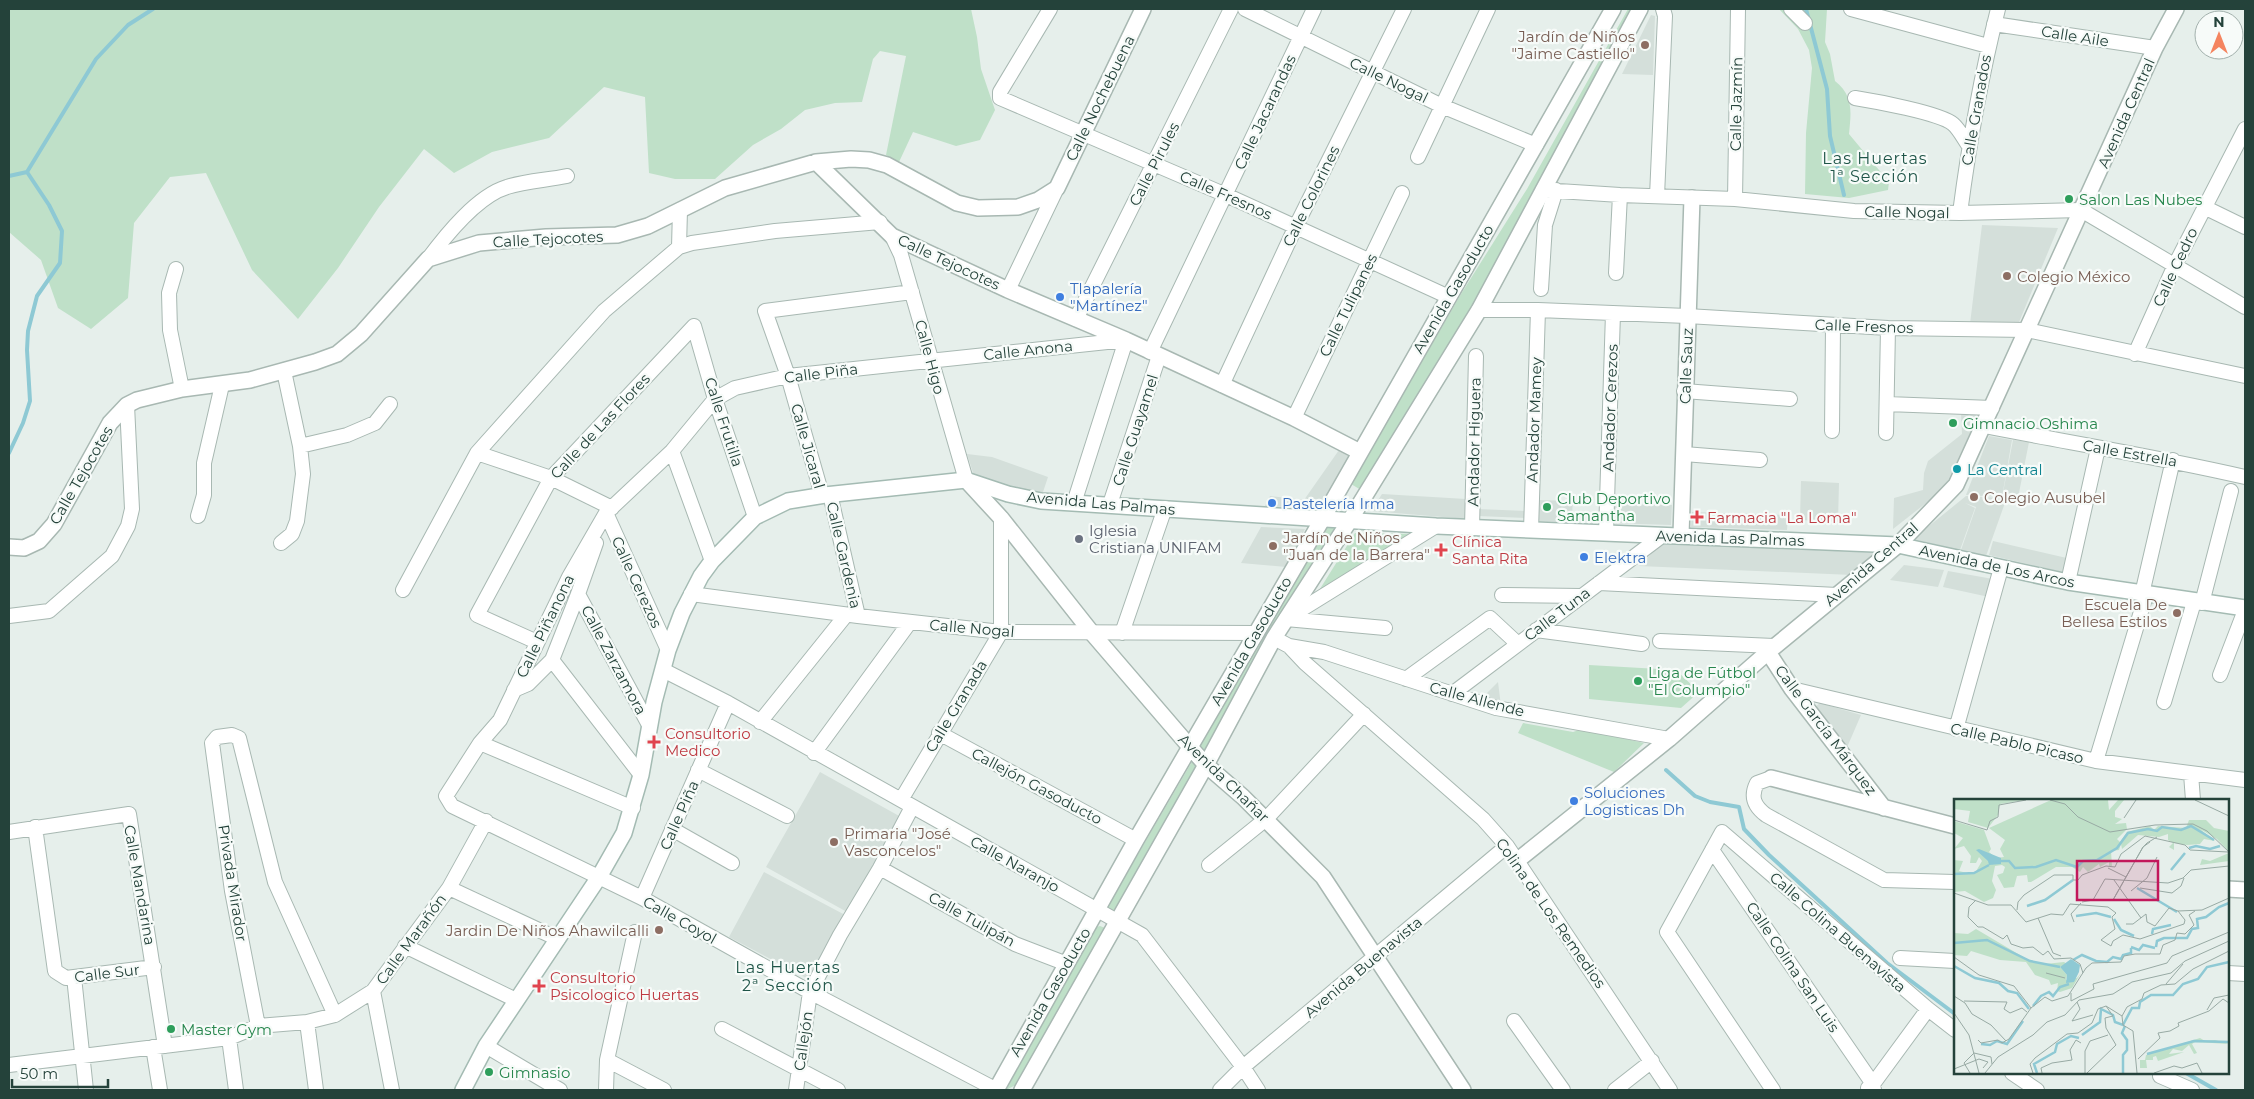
<svg xmlns="http://www.w3.org/2000/svg" width="2254" height="1099" viewBox="0 0 2254 1099" font-family="Montserrat,sans-serif">
  <rect width="100%" height="100%" fill="#e6efeb"/>
  <path fill="#d4dfda" d="M1651 15 1655 16 1653 75 1622 74Z
    M1982 225 2058 228 2017 327 1970 324Z
    M1961 413 1979 414 1944 489 1893 529 1894 498 1923 490 1924 473 1928 461 1962 434Z
    M1989 436 2012 440 2002 497 1966 495Z
    M2013 440 2029 442 2017 503 2006 500 1986 556 1961 550 1976 507 1965 503 1975 508 1960 550 1913 539 1966 496 2002 498Z
    M1339 450 1354 460 1321 509 1265 506 1270 496 1304 500Z
    M967 454 992 457 1048 477 1042 495 975 479Z
    M1801 481 1839 483 1838 522 1800 520Z
    M1382 494 1466 499 1467 519 1371 511Z
    M1536 500 1573 501 1572 514 1603 515 1602 523 1535 521Z
    M1611 504 1672 505 1671 525 1610 523Z
    M1478 509 1527 511V518L1478 516Z
    M1692 512 1788 515 1787 530 1691 527Z
    M1261 527 1305 529 1286 567 1241 563Z
    M1993 541 2071 559 2067 573 1989 555Z
    M1662 543 1879 553 1852 575 1639 566Z
    M1904 565 1944 570 1938 587 1890 580Z
    M1948 571 1993 579 1989 597 1943 587Z
    M1498 682 1501 706 1479 701Z
    M1820 703 1861 715 1845 752 1814 708Z
    M820 772 901 817 847 912 766 867Z
    M764 872 847 916 812 981 729 937Z"/>
  <path fill="#bfe0c8" d="M9 9H971L977 37 981 69 995 110 980 140 956 146 913 132 899 162 886 155 906 56 880 51 873 59 862 102 835 103 805 110 781 129 753 145 715 179H675L649 173 645 97 604 87 549 138 492 152 454 173 424 149 379 207 338 268 298 319 252 270 206 173 170 177 134 223 128 298 91 329 58 308 41 260 9 232Z
    M1628 9H1637L1489 277 1361 490 1351 484 1461 294 1527 189Z
    M1779 9H1827L1825 42 1830 54 1835 81C1854 96 1851 113 1849 134L1889 182 1888 190 1849 198 1805 194 1806 133 1812 68 1809 50 1798 29Z
    M1329 523 1338 527 1205 753 1199 745Z
    M1355 533 1419 534 1313 600Z
    M1589 665 1676 670 1699 692 1681 708 1589 699Z
    M1523 723 1573 732 1582 729 1644 743 1614 772 1518 733Z
    M1193 760 1199 768 1115 915 1106 909Z
    M1100 926 1105 928 1106 933 1023 1081 1006 1090 1093 928Z"/>
  <g fill="none" stroke-linecap="round" stroke-linejoin="round">
    <path stroke="#8ec9d4" stroke-width="4" d="M1806 9 1827 89 1830 136 1844 195
      M9 176 27 172 96 59 128 25 153 9
      M9 453 23 423 30 401 27 350 28 331 37 296 60 263 62 231 49 205 27 172
      M1666 770 1695 796 1710 802 1739 807 1744 829 1769 855 1887 963 1955 1014
      M2186 1073 2216 1090"/>
    <defs>
      <path id="minor" d="M1050 9 1000 92V98L1226 195 1449 297
        M1245 9 1442 106 1536 145
        M1791 9 1805 23
        M1851 9 1988 46
        M1994 24 2155 48
        M1855 98C1874 101 1940 113 1953 124 1959 129 1964 139 1969 146
        M1418 157 1488 9
        M1543 190 1620 195 1735 199 1854 211 1960 213 2081 210 2245 307
        M1657 196 1665 16 1663 9
        M1735 199 1738 9
        M2204 207 2245 227
        M1960 213C1969 144 1981 76 1998 9
        M892 236 901 255 966 480
        M679 247 680 210
        M428 259C446 235 477 196 507 187 525 181 548 180 567 176
        M176 269 169 293 170 330 182 389
        M1616 273 1620 195
        M1541 289 1545 225 1556 190
        M1008 290 1057 188
        M1479 310H1538L1687 316 1888 328 2027 330 2245 376
        M1076 319 1231 9
        M694 326 715 399 755 517
        M1150 352 1314 9
        M2135 354 2174 267 2245 129
        M1222 385 1296 226 1404 9
        M1684 391 1790 399
        M1887 404 1992 408
        M1294 418 1402 193
        M1984 426C2071 443 2159 457 2245 477
        M1832 431 1833 326
        M1886 433 1888 328
        M300 446 347 435 375 423 390 404
        M672 451 712 561
        M477 453 551 478 612 508
        M1684 454 1760 460
        M830 494 858 616
        M822 495 788 376 765 311 912 292
        M1110 504 1159 356
        M606 513 668 650
        M198 516 204 495V463L222 385
        M1472 528 1476 356
        M1531 530 1538 310
        M1606 533 1613 313
        M281 543 292 534 297 521 303 474 300 446 284 371
        M2068 582 2098 448
        M1599 583 1837 595
        M403 590 477 453 604 311 679 247 692 243 775 231 880 222
        M578 594 649 725
        M691 594 858 616 1001 632 1255 633
        M2142 594 2173 460
        M1502 595 1581 596
        M2202 603 2231 491
        M9 616 49 611 112 556 128 526 132 509 127 405
        M1286 619 1436 526
        M1286 619 1385 628
        M1536 630 1642 644
        M1122 633 1165 508
        M1274 638 1289 646 1305 663 1483 819 1507 846 1670 1090
        M1660 641 1774 646
        M537 642 477 615 551 478 694 326
        M1289 646 1324 652 1496 708 1669 739
        M552 660 641 775
        M663 670 728 703 1142 935 1243 1067 1258 1090
        M2220 675 2245 610
        M1406 679 1490 618 1518 644
        M1792 689 2096 761 2245 780
        M514 690 528 684 552 660 578 594 596 543
        M1452 694 1663 535
        M2164 702 2194 602
        M760 722 846 615
        M1956 729 2001 568
        M939 733 1136 840
        M480 743 633 808
        M814 753 910 622
        M2096 761 2146 595
        M698 770 787 816
        M2191 774 2193 800
        M1771 778 1757 783C1750 797 1754 806 1766 815L1884 880 1955 882
        M901 800 1001 632V518
        M35 827 55 971 66 978 154 967
        M672 829 732 863
        M9 832 129 814 165 1046
        M1712 850 1873 1084 1874 1090
        M1209 865 1266 819 1364 714
        M880 868 1015 944 1067 964
        M449 888 558 939
        M642 898 728 703
        M405 946 516 1000
        M1900 958 1955 961
        M2228 973 2245 974
        M74 977 86 1090
        M373 991 392 1090
        M1514 1021 1563 1090
        M307 1022 316 1090
        M258 1026 232 891 212 743 217 737 232 735 239 738 275 882 335 1015
        M722 1029 838 1090
        M229 1038 236 1090
        M486 1046 560 1090
        M153 1047 160 1090
        M607 1060 664 1090
        M9 1065 229 1038 258 1026 307 1022 335 1015 373 991 449 888 486 821
        M2012 1073 2037 1090
        M2160 1076 2192 1090
        M1868 1088 1873 1084 1928 1009
        M995 1089 810 992 642 898 452 806 446 796 480 743 500 720 569 577 606 513 672 451 715 399 735 388 788 376 1126 340 1074 503
        M606 1090 607 1060 635 932
        M796 1090 810 992 840 935 880 868 912 807
        M1220 1090 1243 1067 1507 846
        M1615 1090 1652 1061
        M1773 1090 1667 932 1722 832 1928 1009 1955 1030"/>
      <path id="tertiary" d="M816 162 892 236 1008 290 1126 340 1294 418 1360 452
        M966 480 1001 518 1092 633 1190 747 1206 765 1243 797 1323 877 1463 1090
        M1681 535 1692 198
        M9 547 24 548 39 541 54 524 110 423 127 405 137 400 182 389 250 380 315 362 337 354 361 334 428 259 479 243 546 237 617 235 648 226 725 188 816 162 851 159 869 160 887 165 957 203 978 208 1018 207 1038 200 1057 188 1143 9
        M1768 652 1792 689 1884 808
        M1771 778 1955 826
        M1518 860 1669 739 1768 652 1898 545 1956 485 2155 48 2176 9
        M2228 889 2245 890
        M996 1090 1136 840 1323 518 1613 9
        M1022 1090 1206 765 1274 638 1350 520 1479 310 1640 9"/>
      <path id="secondary" d="M463 1090 486 1046 599 877 624 833 641 775 654 702 668 650 682 613 701 576 712 561 755 517 788 501 825 495 966 480 1008 494 1041 501 1436 526 1898 545 2068 582 2245 608"/>
    </defs>
    <use href="#minor" stroke="#a8b8b2" stroke-width="16"/>
    <use href="#tertiary" stroke="#a8b8b2" stroke-width="18"/>
    <use href="#secondary" stroke="#a4bbb3" stroke-width="18"/>
    <use href="#minor" stroke="#fff" stroke-width="14"/>
    <use href="#tertiary" stroke="#fff" stroke-width="15"/>
    <use href="#secondary" stroke="#fff" stroke-width="15"/>
  </g>
  <g fill="#8d6e63" stroke="#f7fbf9" stroke-width="2">
    <circle cx="1645" cy="45" r="5"/>
    <circle cx="2007" cy="276" r="5"/>
    <circle cx="1974" cy="497" r="5"/>
    <circle cx="1273" cy="546" r="5"/>
    <circle cx="2177" cy="613" r="5"/>
    <circle cx="834" cy="842" r="5"/>
    <circle cx="659" cy="930" r="5"/>
  </g>
  <g fill="#2e9e5b" stroke="#f7fbf9" stroke-width="2">
    <circle cx="2069" cy="199" r="5"/>
    <circle cx="1953" cy="423" r="5"/>
    <circle cx="1547" cy="507" r="5"/>
    <circle cx="1638" cy="681" r="5"/>
    <circle cx="171" cy="1029" r="5"/>
    <circle cx="489" cy="1072" r="5"/>
  </g>
  <g fill="#3f7fe0" stroke="#f7fbf9" stroke-width="2">
    <circle cx="1060" cy="297" r="5"/>
    <circle cx="1272" cy="503" r="5"/>
    <circle cx="1584" cy="557" r="5"/>
    <circle cx="1574" cy="801" r="5"/>
  </g>
  <circle fill="#0f9aa8" stroke="#f7fbf9" stroke-width="2" cx="1957" cy="469" r="5"/>
  <g fill="#e0444e" stroke="#f7fbf9" stroke-width="2">
    <path d="M1694.5 509.5h5v5h5v5h-5v5h-5v-5h-5v-5h5z"/>
    <path d="M1438.5 542.5h5v5h5v5h-5v5h-5v-5h-5v-5h5z"/>
    <path d="M651.5 734.5h5v5h5v5h-5v5h-5v-5h-5v-5h5z"/>
    <path d="M536.5 978.5h5v5h5v5h-5v5h-5v-5h-5v-5h5z"/>
  </g>
  <circle fill="#6b7280" stroke="#f7fbf9" stroke-width="2" cx="1079" cy="539" r="5"/>
  <g text-anchor="middle" dominant-baseline="central" stroke-width="4.5" stroke-linejoin="round" paint-order="stroke">
    <g font-size="15" fill="#785e54" stroke="#f7fbf9" text-anchor="start">
      <text x="1635" y="36" text-anchor="end">Jardín de Niños<tspan x="1635" dy="17">"Jaime Castiello"</tspan></text>
      <text x="2017" y="276">Colegio México</text>
      <text x="1984" y="497">Colegio Ausubel</text>
      <text x="1283" y="537">Jardín de Niños<tspan x="1283" dy="17">"Juan de la Barrera"</tspan></text>
      <text x="2167" y="604" text-anchor="end">Escuela De<tspan x="2167" dy="17">Bellesa Estilos</tspan></text>
      <text x="844" y="833">Primaria "José<tspan x="844" dy="17">Vasconcelos"</tspan></text>
      <text x="649" y="930" text-anchor="end">Jardin De Niños Ahawilcalli</text>
    </g>
    <g font-size="15" fill="#24423a" stroke="#f7fbf9">
      <text transform="translate(2075 36) rotate(9)">Calle Aile</text>
      <text transform="translate(1389 80) rotate(26)">Calle Nogal</text>
      <text transform="translate(1100 98) rotate(-64)">Calle Nochebuena</text>
      <text transform="translate(1736 104) rotate(-89)">Calle Jazmín</text>
      <text transform="translate(1976 110) rotate(-80)">Calle Granados</text>
      <text transform="translate(1265 112) rotate(-65)">Calle Jacarandas</text>
      <text transform="translate(2126 113) rotate(-66)">Avenida Central</text>
      <text transform="translate(1154 164) rotate(-63)">Calle Pirules</text>
      <text transform="translate(1226 195) rotate(24)">Calle Fresnos</text>
      <text transform="translate(1311 196) rotate(-64)">Calle Colorines</text>
      <text transform="translate(1907 212) rotate(1)">Calle Nogal</text>
      <text transform="translate(548 239) rotate(-3)">Calle Tejocotes</text>
      <text transform="translate(949 262) rotate(25)">Calle Tejocotes</text>
      <text transform="translate(2175 267) rotate(-65)">Calle Cedro</text>
      <text transform="translate(1453 289) rotate(-60)">Avenida Gasoducto</text>
      <text transform="translate(1348 305) rotate(-64)">Calle Tulipanes</text>
      <text transform="translate(1864 326) rotate(2)">Calle Fresnos</text>
      <text transform="translate(1028 350) rotate(-6)">Calle Anona</text>
      <text transform="translate(930 357) rotate(75)">Calle Higo</text>
      <text transform="translate(1686 366) rotate(-88)">Calle Sauz</text>
      <text transform="translate(821 373) rotate(-7)">Calle Piña</text>
      <text transform="translate(1610 408) rotate(-88)">Andador Cerezos</text>
      <text transform="translate(1534 420) rotate(-88)">Andador Mamey</text>
      <text transform="translate(724 422) rotate(72)">Calle Frutilla</text>
      <text transform="translate(600 426) rotate(-47)">Calle de Las Flores</text>
      <text transform="translate(1135 430) rotate(-72)">Calle Guayamel</text>
      <text transform="translate(1474 442) rotate(-89)">Andador Higuera</text>
      <text transform="translate(808 446) rotate(74)">Calle Jicaral</text>
      <text transform="translate(2130 453) rotate(10)">Calle Estrella</text>
      <text transform="translate(81 475) rotate(-60)">Calle Tejocotes</text>
      <text transform="translate(1101 503) rotate(5)">Avenida Las Palmas</text>
      <text transform="translate(1730 538) rotate(2)">Avenida Las Palmas</text>
      <text transform="translate(844 555) rotate(77)">Calle Gardenia</text>
      <text transform="translate(1871 564) rotate(-41)">Avenida Central</text>
      <text transform="translate(1997 566) rotate(12)">Avenida de Los Arcos</text>
      <text transform="translate(637 582) rotate(65)">Calle Cerezos</text>
      <text transform="translate(1557 614) rotate(-37)">Calle Tuna</text>
      <text transform="translate(545 626) rotate(-64)">Calle Piñanona</text>
      <text transform="translate(972 628) rotate(5)">Calle Nogal</text>
      <text transform="translate(1251 641) rotate(-60)">Avenida Gasoducto</text>
      <text transform="translate(614 660) rotate(62)">Calle Zarzamora</text>
      <text transform="translate(1477 699) rotate(15)">Calle Allende</text>
      <text transform="translate(956 706) rotate(-59)">Calle Granada</text>
      <text transform="translate(1826 730) rotate(53)">Calle García Márquez</text>
      <text transform="translate(2017 743) rotate(13)">Calle Pablo Picaso</text>
      <text transform="translate(1224 778) rotate(44)">Avenida Chañar</text>
      <text transform="translate(1037 786) rotate(28)">Callejón Gasoducto</text>
      <text transform="translate(679 815) rotate(-66)">Calle Piña</text>
      <text transform="translate(1015 864) rotate(29)">Calle Naranjo</text>
      <text transform="translate(233 883) rotate(81)">Privada Mirador</text>
      <text transform="translate(140 885) rotate(80)">Calle Mandarina</text>
      <text transform="translate(1551 913) rotate(55)">Colina de Los Remedios</text>
      <text transform="translate(972 919) rotate(29)">Calle Tulipán</text>
      <text transform="translate(680 920) rotate(29)">Calle Coyol</text>
      <text transform="translate(1838 932) rotate(41)">Calle Colina Buenavista</text>
      <text transform="translate(411 939) rotate(-54)">Calle Marañón</text>
      <text transform="translate(1363 967) rotate(-40)">Avenida Buenavista</text>
      <text transform="translate(1793 967) rotate(56)">Calle Colina San Luis</text>
      <text transform="translate(107 973) rotate(-7)">Calle Sur</text>
      <text transform="translate(1050 992) rotate(-60)">Avenida Gasoducto</text>
      <text transform="translate(803 1041) rotate(-82)">Callejón</text>
    </g>
    <g font-size="15" fill="#27864d" stroke="#f7fbf9" text-anchor="start">
      <text x="2079" y="199">Salon Las Nubes</text>
      <text x="1963" y="423">Gimnacio Oshima</text>
      <text x="1557" y="498">Club Deportivo<tspan x="1557" dy="17">Samantha</tspan></text>
      <text x="1648" y="672">Liga de Fútbol<tspan x="1648" dy="17">"El Columpio"</tspan></text>
      <text x="181" y="1029">Master Gym</text>
      <text x="499" y="1072">Gimnasio</text>
    </g>
    <g font-size="15" fill="#366cbe" stroke="#f7fbf9" text-anchor="start">
      <text x="1070" y="288">Tlapalería<tspan x="1070" dy="17">"Martínez"</tspan></text>
      <text x="1282" y="503">Pastelería Irma</text>
      <text x="1594" y="557">Elektra</text>
      <text x="1584" y="792">Soluciones<tspan x="1584" dy="17">Logisticas Dh</tspan></text>
    </g>
    <g font-size="15" fill="#0d838f" stroke="#f7fbf9" text-anchor="start">
      <text x="1967" y="469">La Central</text>
    </g>
    <g font-size="15" fill="#be3a42" stroke="#f7fbf9" text-anchor="start">
      <text x="1707" y="517">Farmacia "La Loma"</text>
      <text x="1452" y="541">Clínica<tspan x="1452" dy="17">Santa Rita</tspan></text>
      <text x="665" y="733">Consultorio<tspan x="665" dy="17">Medico</tspan></text>
      <text x="550" y="977">Consultorio<tspan x="550" dy="17">Psicologico Huertas</tspan></text>
    </g>
    <g font-size="15" fill="#5b616d" stroke="#f7fbf9" text-anchor="start">
      <text x="1089" y="530">Iglesia<tspan x="1089" dy="17">Cristiana UNIFAM</tspan></text>
    </g>
    <g font-size="16" letter-spacing="1" fill="#1f5548" stroke="#f7fbf9">
      <text x="1875" y="158">Las Huertas<tspan x="1875" dy="18">1ª Sección</tspan></text>
      <text x="788" y="967">Las Huertas<tspan x="788" dy="18">2ª Sección</tspan></text>
    </g>
  </g>
  <g transform="translate(1954 799)">
    <rect width="275" height="275" fill="#e6efeb"/>
    <path d="M0 1H71L46 5 44 16 34 29 14 23 16 12 0 10ZM97 1H154L155 11 164 1H170L161 12V18L168 20 161 25 172 24 173 30 163 40 166 43 173 33 196 27 200 31 204 27 232 29 235 21H252L260 29 275 32V53L263 40 246 30 261 42 250 40 246 45 233 46 220 44V51L215 48 219 44 214 41V35L205 38 184 36 168 50 167 45 165 51 157 52 158 67H155V63L146 68 145 65 134 73 129 68 126 73 118 68H102L77 83H74L73 76 63 77 60 88 50 89 43 76 49 74 51 68 48 66 41 67 38 82 42 91 39 99 30 103 11 92 0 93V61L9 62 5 72 13 74H21L28 62 25 58 22 64H16L17 57 10 47 0 50 9 39 0 34V22L30 31 37 50 35 53 42 59 50 58 46 50 51 41 35 29ZM275 54V62L246 66 248 60 256 62ZM22 130 76 162 91 165 110 163 113 165 106 168 113 176 112 181 123 179 127 174 118 189 106 193 103 192 104 184 97 186 95 181 81 176 72 163 46 161 17 152 13 157 0 156V134L14 135ZM246 239 251 242 261 241 275 245 241 243 238 245 243 254 240 255 235 246 228 252 219 250 215 255 230 253 204 262 202 257 199 258V261H192L193 269H186V261H191L192 256Z" fill="#bfe0c8"/>
    <path d="M25 50 47 59V65L35 66 34 62 22 51ZM117 160 126 166 125 173 120 183 112 184 113 176 106 168Z" fill="#8ec9d4"/>
    <path fill="none" stroke="#8ec9d4" stroke-width="2.5" d="M235 49 242 47 256 50 266 47M47 62H55L61 69 82 68 102 61 123 68 129 62 143 61 163 49 174 34 194 30 203 32 208 28 227 31 237 27 260 41M217 71 231 54M0 75 20 74 35 66M183 89 223 113M73 107 91 101 119 81M122 117 142 114 157 118M160 120 167 131 180 137M198 135 199 130 217 126M0 144 33 141 76 162 106 168M177 148 185 151 189 146 201 149M202 148 203 142 210 139H233L238 130 244 129 243 120 252 118 265 108 275 104M119 161 128 156 142 162 153 163 159 158 167 160 169 156 177 154V149M0 167 21 179 45 184 54 192 63 194 75 210M79 207 87 197 95 193 99 197 106 188 115 185M128 236 146 223 147 210 159 216 161 223 169 226 178 209H185L186 203 197 196H219L229 185 244 180 253 168 275 163M27 245 36 246 43 242 53 245 69 222M193 255 240 242 275 243M83 274 80 265 101 253 103 245 117 237 125 239M169 274V256L173 251V241L168 234 171 227"/>
    <path fill="none" stroke="#98aaa4" stroke-width="1" d="M96 1 111 5 124 18 156 33 201 26 239 25 253 32 275 53M241 1 275 17M170 19 182 1M0 21 33 31 36 22 44 18 45 6 72 1M196 43 189 48 159 101 189 48 193 44 203 38M152 67 161 68 167 55 191 37 231 46 236 51 274 53M154 69 172 78M160 81 187 119M186 89 218 94 227 87 230 79M177 92 193 79 203 58M0 94 34 106H57L72 123 97 115 109 116 116 105 154 108 162 114 158 118 161 130 147 141 157 147 159 142 169 136 186 140 230 125 231 121 224 112M22 101 15 108 14 118 24 128H29L49 140 53 136 57 145 69 149 79 148 89 156 94 152 100 160 117 159 126 165 129 174M128 103 139 101 151 80 214 84 229 79 237 71 275 67M63 111 64 103 70 96 100 76H119V81H124L128 76 152 67M84 119 99 154 107 157M120 123 117 115 127 104M172 125H179L192 115 193 123 201 127 215 109 224 112 248 111 275 99M0 158 25 176 60 187 77 209M92 174 111 179M212 185 229 165M117 194V202L140 190 139 185 213 164 218 157 275 133M0 197 11 204 18 215 37 226 52 242M10 202 53 203M53 203 50 210 56 214 68 209 73 213M123 203 126 210 118 222 139 216M152 207 168 217M253 211 260 199 275 196M0 214 15 236 25 274M168 217 173 208 188 200 190 194 207 186 221 185 239 170 275 152M168 217 169 226 179 232 183 274M24 241 27 244 44 241 48 244 55 240 77 209 91 198 98 202 114 197 132 169 138 164 167 163 170 157 181 155H206L209 146 221 141 223 134 231 135 240 126 235 116 241 112M184 260 206 239 204 234 216 232 225 227 224 224 255 212 269 200 275 204M0 270 25 260 34 263 29 269M16 274 10 264 20 254 37 258 38 265M31 274 44 258 79 236 93 223 111 216 125 201 159 195 178 183 217 174 231 162 275 142M79 274 76 265 81 259 113 235 124 234 138 224 144 210 152 207M88 274 87 269 98 264 118 261 116 251 122 241 127 244M131 274V252L136 242 154 236M133 274 162 246 152 229 151 219 159 217 152 207M200 274 220 267 228 269 243 264 248 274"/>
    <path fill="#c2185b" fill-opacity="0.15" stroke="#c2185b" stroke-width="2.5" d="M123 62H204V101H123Z"/>
    <rect width="275" height="275" fill="none" stroke="#24423a" stroke-width="2.5"/>
  </g>
  <rect width="2254" height="1099" fill="none" stroke="#24423a" stroke-width="20"/>
  <g transform="translate(2219 35)"><circle r="24" fill="#f7fbf9" stroke="#a3b1ad"/>
  <path d="M0-4L9 19L0 12L-9 19Z" fill="#f4845f"/>
  <text y="-8" font-size="14" font-weight="bold" text-anchor="middle" fill="#24423a">N</text>
  </g>
  <path d="M12 1079v8h96v-8" fill="none" stroke="#24423a" stroke-width="2.5"/>
  <text x="20" y="1079" font-size="15" fill="#24423a" stroke="#f7fbf9" stroke-width="4" paint-order="stroke">50 m</text>
</svg>
